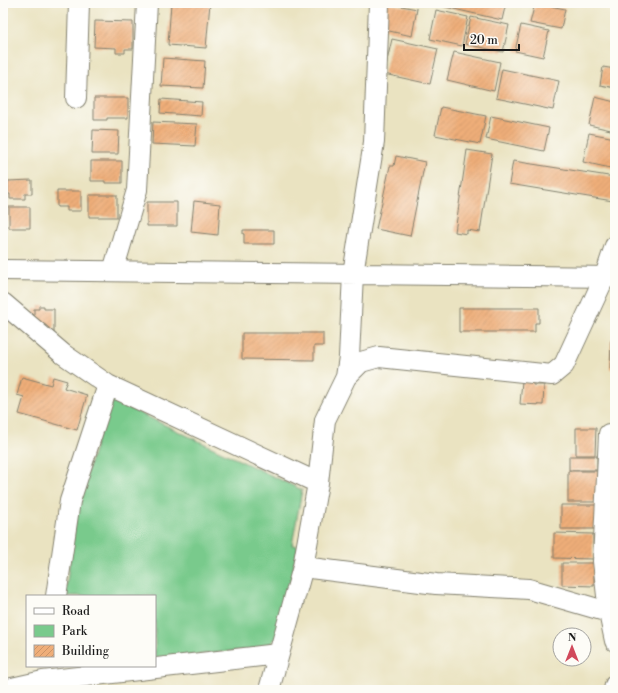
<svg xmlns="http://www.w3.org/2000/svg" width="618" height="693" viewBox="0 0 618 693" font-family="'Libre Bodoni',serif">
  <defs>
    <pattern id="building-hatch" width="6" height="6" patternUnits="userSpaceOnUse"><rect width="6" height="6" fill="#efae79"/><path d="M-1 1l2-2M0 6l6-6M5 7l2-2" fill="none" stroke="#cc9568"/></pattern>
  </defs>
  <rect width="100%" height="100%" fill="#fdfcf7"/>
  <filter id="ink" filterUnits="userSpaceOnUse"><feTurbulence type="fractalNoise" baseFrequency=".025" numOctaves="2"/><feDisplacementMap in="SourceGraphic" scale="8" xChannelSelector="R" yChannelSelector="G"/><feConvolveMatrix kernelMatrix="1 2 1 2 8 2 1 2 1" color-interpolation-filters="sRGB"/></filter>
  <filter id="wash" filterUnits="userSpaceOnUse"><feTurbulence type="fractalNoise" baseFrequency=".012" numOctaves="4" result="noise"/><feDisplacementMap in="SourceGraphic" scale="16" xChannelSelector="R" yChannelSelector="G"/><feGaussianBlur stdDeviation="0.9" result="paint"/><feColorMatrix in="noise" values="0 0 0 0 0 0 0 0 0 0 0 0 0 0 0 0 0 1.4 0 .05"/><feComposite in="paint" operator="in"/></filter>
  <g filter="url(#wash)">
    <rect width="100%" height="100%" fill="#eae3c1"/>
    <path fill="#79ca8c" stroke="#4a7354" d="M110 399 302 490 292 545 298 546 280 635 265 648 155 659V596H65L78 502Z"/>
    <g fill="none" stroke-linecap="round" stroke-linejoin="round">
      <path stroke="#40a9bf" stroke-width="5.5" d="M597 3 615 6"/>
    </g>
    <g id="blocks">
      <path fill="url(#building-hatch)" d="M96 3H127V5L96 4Z
        M171 3H210L206 48 168 45Z
        M386 3 417 9 412 36 380 29Z
        M442 3H506L502 20 441 6Z
        M535 3 565 9 561 29 530 23Z
        M436 10 468 17 462 46 430 39Z
        M471 17 509 25 503 52 465 44Z
        M95 21 133 22V49H125V53H116V48L94 47Z
        M521 25 549 31 543 57 515 51Z
        M392 39 438 49 430 84 384 74Z
        M454 52 500 62 494 91 447 80Z
        M163 58 205 61 203 88 161 86Z
        M603 67 615 69V88L600 85Z
        M502 69 559 81 553 110 496 98Z
        M595 97 615 102V131L589 125Z
        M94 98H128V118H107V120H94Z
        M161 99 202 102 201 116 160 113Z
        M441 107 486 116 480 144 435 135Z
        M491 116 549 128 544 151 486 139Z
        M153 122 197 124 195 146 152 144Z
        M93 130 119 131 118 154H92Z
        M589 133 615 138V169L583 162Z
        M467 150 492 154 480 232 467 230V234L455 232Z
        M396 156 425 162 410 236 376 229 390 166H394Z
        M91 161H122V183H105V181H91Z
        M513 161 615 177 613 201 509 184Z
        M32 180V194H25V199H10V194H8V181Z
        M57 191H81V211H67V207H57Z
        M89 195H117V217H89Z
        M194 201 220 204 218 235 191 232Z
        M147 202H177V226H147Z
        M9 207H30V228H9Z
        M243 230H274V244H244V234H243Z
        M39 306H44V309H54V334L34 322V309H39Z
        M459 308H539V323H535V332H459Z
        M242 333H323V346H314V360L242 359Z
        M611 340H615V369H610Z
        M22 377 51 385 53 377 67 381 64 388 87 395 77 430 19 414 24 397 17 395Z
        M522 381 533 382V385H544L543 405 520 404Z
        M576 428H596L595 455H576Z
        M569 456H597V470H569Z
        M568 471H599V502H568Z
        M561 505H600V529H561Z
        M610 524H615V561H610Z
        M554 533 593 534V559L554 558Z
        M562 563H594V586L562 585Z"/>
    </g>
  </g>
  <g filter="url(#ink)">
    <use href="#blocks" fill-opacity="0" stroke="#83806e" stroke-width="1"/>
    <g fill="none" stroke-linecap="round" stroke-linejoin="round">
      <defs>
        <path id="minor" d="M76 98 79 3
          M3 270 615 277
          M113 271 137 190 147 3
          M3 303 63 354 108 385 318 483
          M346 377 349 357 353 274 374 142 379 3
          M615 435 609 434 603 561 609 613 615 641
          M303 567 436 584 529 589 615 614
          M56 596 70 501 108 385
          M3 690 43 681 278 654
          M269 690 303 567 318 483 325 420 346 377 361 362 379 357 552 375 564 365 605 276 615 246
          M614 690 615 685"/>
      </defs>
      <use href="#minor" stroke="#83806e" stroke-width="22"/>
      <use href="#minor" stroke="#fff" stroke-width="20"/>
    </g>
  </g>
  <rect width="618" height="693" fill="none" stroke="#fdfcf7" stroke-width="16"/>
  <rect x="26" y="595" width="130" height="72" fill="#fdfcf7" stroke="#a3a29f"/>
  <rect x="34" y="608" width="20" height="6" fill="#ffffff" stroke="#a3a29f"/>
  <text x="62" y="615" font-size="12" fill="#1c1c1c">Road</text>
  <rect x="34" y="625" width="20" height="12" fill="#79ca8c" stroke="#a3a29f"/>
  <text x="62" y="635" font-size="12" fill="#1c1c1c">Park</text>
  <rect x="34" y="645" width="20" height="12" fill="url(#building-hatch)" stroke="#a3a29f"/>
  <text x="62" y="655" font-size="12" fill="#1c1c1c">Building</text>
  <g transform="translate(572 647)"><circle r="19" fill="#fdfcf7" stroke="#a3a29f"/>
  <path d="M0-3L7 15L0 10L-7 15Z" fill="#d1495b"/>
  <text y="-6" font-size="11" font-weight="bold" text-anchor="middle" fill="#1c1c1c">N</text>
  </g>
  <path d="M464 44v6h55v-6" fill="none" stroke="#1c1c1c" stroke-width="2"/>
  <text x="470" y="44" font-size="12" fill="#1c1c1c" stroke="#fdfcf7" stroke-width="3" paint-order="stroke">20 m</text>
</svg>
